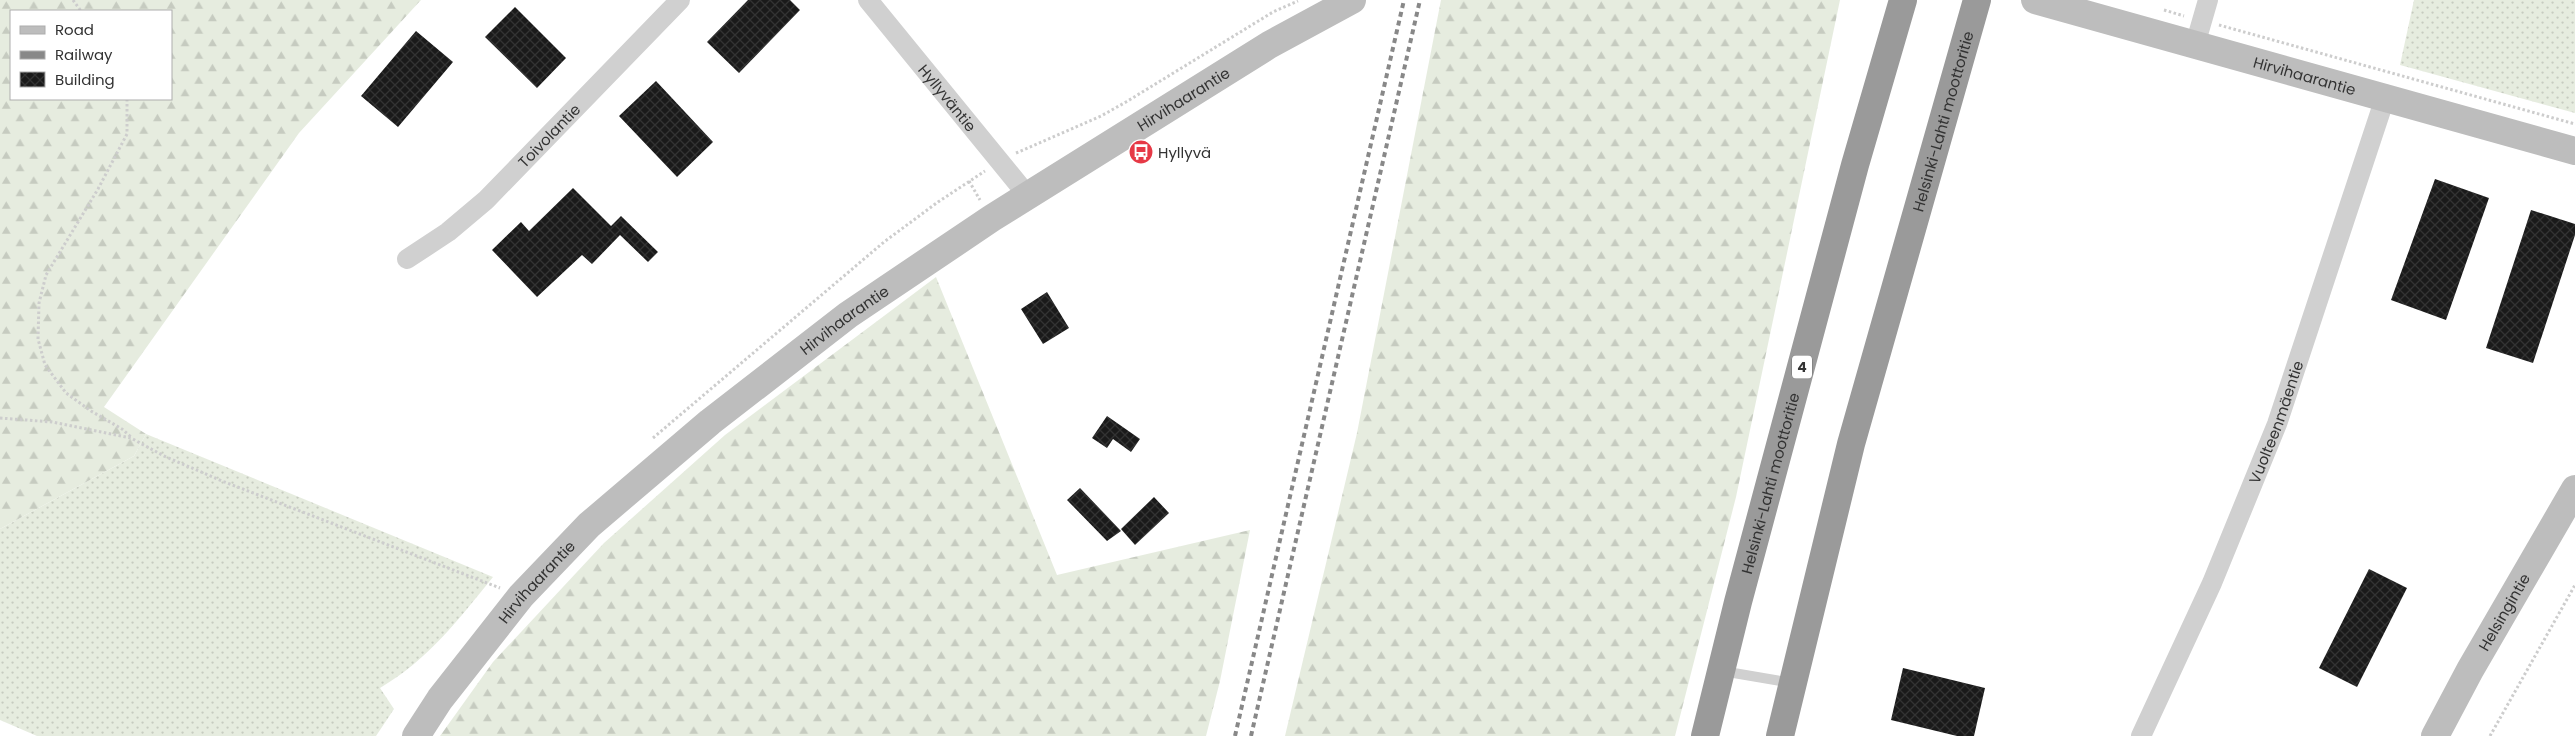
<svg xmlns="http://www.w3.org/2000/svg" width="2575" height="736" viewBox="0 0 2575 736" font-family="Poppins,sans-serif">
  <defs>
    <pattern id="grass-dots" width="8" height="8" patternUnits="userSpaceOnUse" patternTransform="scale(1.25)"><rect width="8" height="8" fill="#e6ecdf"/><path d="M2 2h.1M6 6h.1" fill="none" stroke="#c6cbc0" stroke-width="1.8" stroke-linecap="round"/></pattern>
    <pattern id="forest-firs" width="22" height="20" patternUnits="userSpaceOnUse" patternTransform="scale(1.25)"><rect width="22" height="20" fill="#e6ecdf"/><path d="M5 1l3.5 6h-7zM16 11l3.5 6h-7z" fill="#c6cbc0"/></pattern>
    <pattern id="building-cross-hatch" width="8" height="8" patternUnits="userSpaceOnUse" patternTransform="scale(1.25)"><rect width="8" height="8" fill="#1a1a1a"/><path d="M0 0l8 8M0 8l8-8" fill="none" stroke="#333"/></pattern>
  </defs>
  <rect width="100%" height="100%" fill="#fff"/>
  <path fill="url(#grass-dots)" d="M2414 0H2575V113L2400 65Z
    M146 434 493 577C457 621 430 658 380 688L394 709 376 736H37L0 720V529L134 456Z"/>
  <path fill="url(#forest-firs)" fill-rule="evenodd" d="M0 0H421L299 133 104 407 146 434 134 456 0 529ZM11 11H171V99H11Z
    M1441 0H1840L1736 497 1675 736H1285L1357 433Z
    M936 277 1057 575 1250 530 1220 681 1206 736H440L493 662 604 543 725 435Z"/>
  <path fill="url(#building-cross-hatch)" d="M748 0H790L800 10 739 73 707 42Z
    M515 7 566 58 537 88 485 37Z
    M416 31 453 62 398 127 361 96Z
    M656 81 713 142 677 177 619 116Z
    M2435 179 2489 198 2446 320 2391 300Z
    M573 188 611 226 621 216 658 252 648 262 620 235 592 264 582 255 537 297 492 250 521 222 529 231Z
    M2531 210 2575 224V235L2533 363 2486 348Z
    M1047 292 1069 328 1043 344 1021 309Z
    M1107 416 1140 439 1131 452 1113 439 1107 448 1092 438Z
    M1080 488 1121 531 1107 541 1067 500Z
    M1154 497 1169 513 1135 545 1121 529Z
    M2369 569 2407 588 2357 687 2319 668Z
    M1903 668 1985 688 1974 736H1957L1891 720Z"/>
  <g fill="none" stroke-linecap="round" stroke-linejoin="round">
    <path stroke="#cdcdcd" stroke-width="3" stroke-dasharray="2.5 2.5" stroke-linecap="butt" d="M73 0 81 11
      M2164 10 2184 16
      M2219 25 2575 124
      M127 99V134L98 189 46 275 39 303 38 339 45 365 66 393 91 411 122 429 131 437
      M1016 153 1101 116 1126 102 1273 12 1298 1
      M969 181 980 200
      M0 418 52 422 131 438 164 456 222 481 500 588
      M653 438 884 242 938 202 985 171
      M2490 736 2575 585"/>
    <path stroke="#d0d0d0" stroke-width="10" d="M1722 671 1792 683"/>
    <g stroke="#d0d0d0" stroke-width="20">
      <path id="s1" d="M868 0 1028 196"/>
      <path d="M2195 45 2208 0"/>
      <path id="s2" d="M407 259 448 232 486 200 680 0"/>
      <path id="s3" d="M2141 736 2212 583 2277 424 2385 98"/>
    </g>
    <g stroke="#bdbdbd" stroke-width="28">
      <path id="s4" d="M2035 0 2575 151"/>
      <path id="s5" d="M416 736 440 699 521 596 589 525 710 422 848 315 992 218 1269 45 1352 0"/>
      <path id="s6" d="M2435 736 2470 670 2575 489"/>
    </g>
    <g stroke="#9a9a9a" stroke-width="28">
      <path id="s7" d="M1705 736 1738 602 1855 165 1903 0"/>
      <path id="s8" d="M1780 736 1851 444 1977 0"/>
    </g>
    <path stroke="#888" stroke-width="4" stroke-dasharray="5 4" stroke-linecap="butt" d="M1235 736 1404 0
      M1251 736 1420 0"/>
  </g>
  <defs>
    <symbol id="bus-disc" viewBox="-11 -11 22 22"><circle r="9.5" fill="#e63946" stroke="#fff"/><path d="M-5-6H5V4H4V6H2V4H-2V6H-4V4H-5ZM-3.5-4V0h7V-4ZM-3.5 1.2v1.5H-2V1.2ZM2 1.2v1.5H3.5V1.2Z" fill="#fff"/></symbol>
  </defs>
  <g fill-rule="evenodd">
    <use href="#bus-disc" x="1127" y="138" width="28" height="28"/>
  </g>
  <g text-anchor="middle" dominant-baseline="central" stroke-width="5" stroke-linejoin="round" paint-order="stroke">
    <rect fill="#fff" stroke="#707070" stroke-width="1" x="1792" y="355.5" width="20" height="23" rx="4"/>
    <g font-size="14" font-weight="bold" fill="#333">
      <text x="1802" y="367">4</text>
    </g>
    <g font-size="15" fill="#333" stroke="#fff">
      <text stroke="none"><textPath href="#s4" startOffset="280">Hirvihaarantie</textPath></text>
      <text stroke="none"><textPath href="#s1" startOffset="126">Hyllyväntie</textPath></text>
      <text stroke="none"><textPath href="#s5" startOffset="1006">Hirvihaarantie</textPath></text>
      <text stroke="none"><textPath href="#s8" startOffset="636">Helsinki-Lahti moottoritie</textPath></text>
      <text stroke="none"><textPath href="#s2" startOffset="189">Toivolantie</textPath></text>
      <text stroke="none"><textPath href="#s5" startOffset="601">Hirvihaarantie</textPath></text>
      <text stroke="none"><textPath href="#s3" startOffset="342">Vuolteenmäentie</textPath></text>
      <text stroke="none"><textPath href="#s7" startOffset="261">Helsinki-Lahti moottoritie</textPath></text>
      <text stroke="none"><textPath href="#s5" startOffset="196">Hirvihaarantie</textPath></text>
      <text stroke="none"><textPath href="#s6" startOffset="142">Helsingintie</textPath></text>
    </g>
    <g font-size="15" fill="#333" stroke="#fff" text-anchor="start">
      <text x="1158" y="152">Hyllyvä</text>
    </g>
  </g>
  <rect x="10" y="10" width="162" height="90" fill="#ffffff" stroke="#adadad"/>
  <rect x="20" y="26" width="25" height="8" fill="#bdbdbd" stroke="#adadad"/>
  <text x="55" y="35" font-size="15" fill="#333333">Road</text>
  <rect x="20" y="51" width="25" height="8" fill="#888888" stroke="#adadad"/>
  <text x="55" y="60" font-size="15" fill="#333333">Railway</text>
  <rect x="20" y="72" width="25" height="15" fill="url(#building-cross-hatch)" stroke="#adadad"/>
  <text x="55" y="85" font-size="15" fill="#333333">Building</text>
</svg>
